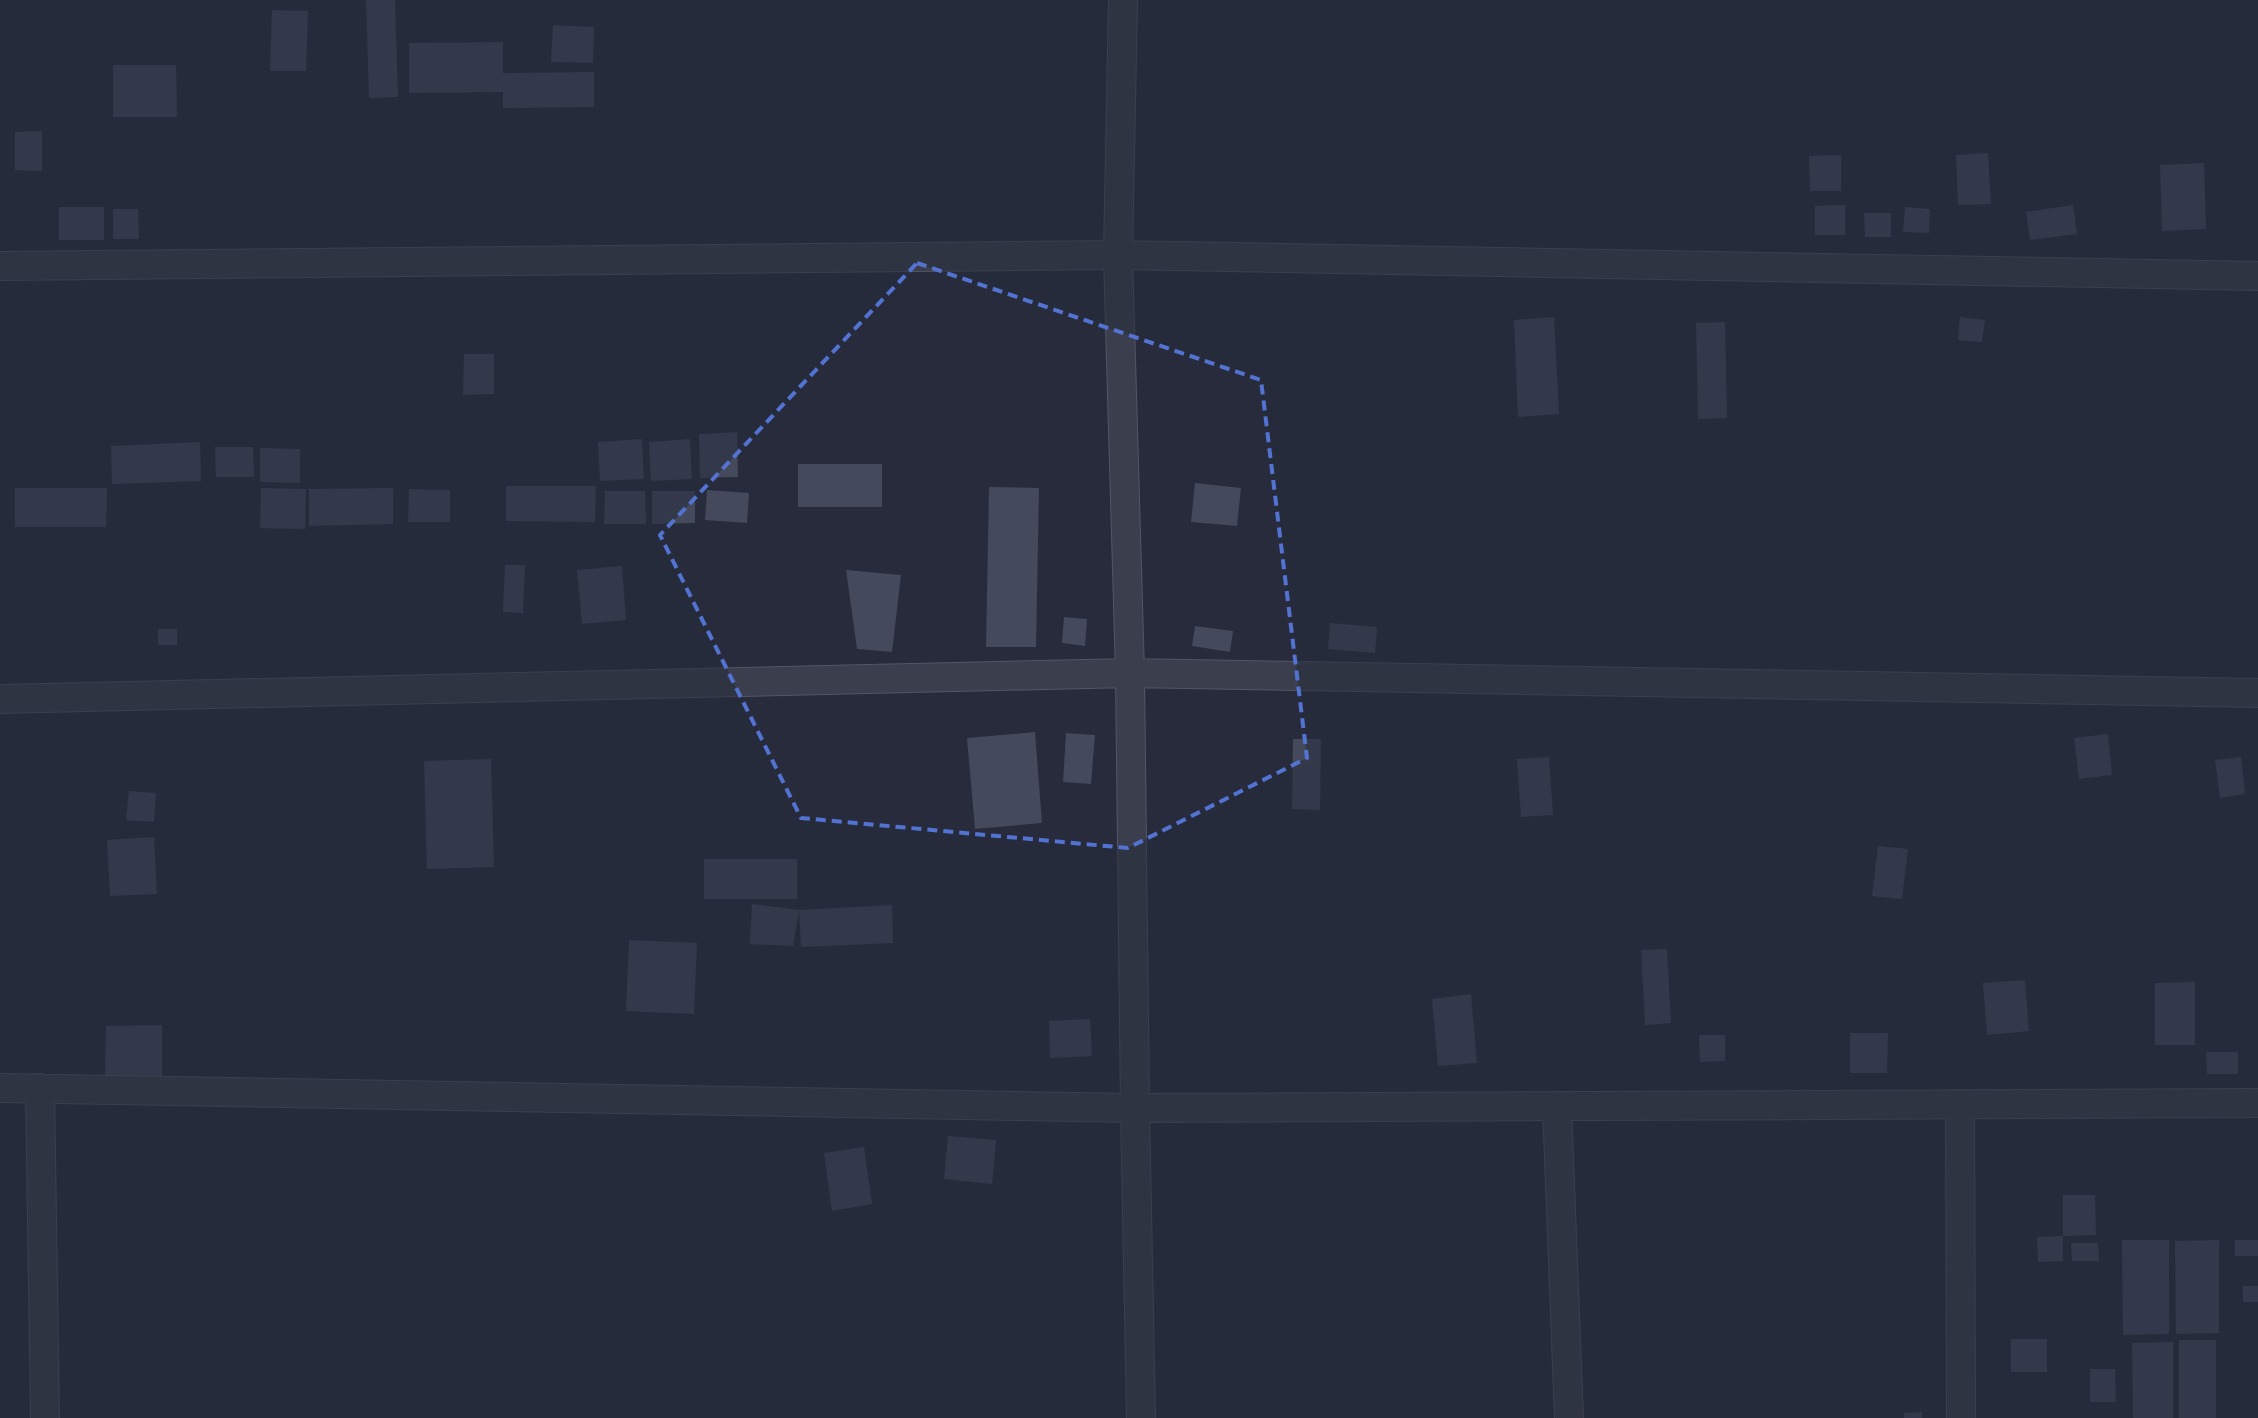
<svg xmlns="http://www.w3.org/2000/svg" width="2258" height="1418" viewBox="0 0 2258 1418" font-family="'Exo 2',sans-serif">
  <rect width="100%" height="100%" fill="#272b3c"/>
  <path fill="#44495b" d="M366 0H395L398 97 369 98Z
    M272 10 308 11 306 71H270Z
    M553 25 594 27 593 63 551 62Z
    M503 42V73L594 72V107L503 108V92L409 93V43Z
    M113 65H176L177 117H113Z
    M42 131V171L15 170V132Z
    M1988 153 1991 204 1958 205 1956 155Z
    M1841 155V191H1810L1809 156Z
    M2204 163 2206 229 2162 231 2160 165Z
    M1845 205V235H1815V206Z
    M2073 205 2077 234 2030 240 2026 212Z
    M59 207H104V240H59Z
    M1905 207 1930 209 1929 233 1903 232Z
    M113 209H138L139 239H113Z
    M1864 213H1891V237H1865Z
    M1554 317 1559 414 1518 417 1514 320Z
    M1960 317 1985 320 1982 342 1958 340Z
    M1725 322 1727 418 1698 419 1696 323Z
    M464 354H494V394L463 395Z
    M737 432 738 477 700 478 699 434Z
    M642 439 644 479 600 481 598 442Z
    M690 439 692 479 651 481 649 442Z
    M200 442 201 481 112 484 111 446Z
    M215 447H253L254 477H216Z
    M260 448 300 449V483L260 482Z
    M798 464H882V507H798Z
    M1195 483 1241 488 1237 526 1191 522Z
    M506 486H596L595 522 506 521Z
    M989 487 1039 488 1036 647H986Z
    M15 488H107L106 527H15Z
    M261 488 306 489 305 529 260 528Z
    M393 488V524L309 526V489Z
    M409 489 450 490V522H408Z
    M707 490 749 493 747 523 705 520Z
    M605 491H645L646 524H604Z
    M652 491H695V523L652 524Z
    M505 565H525L523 613 503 612Z
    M622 566 626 620 582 624 577 570Z
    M846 570 901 575 892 652 857 649Z
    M1064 617 1087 619 1085 646 1062 643Z
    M1330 623 1377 627 1375 653 1328 649Z
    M1195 626 1233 631 1230 652 1192 646Z
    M158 629H177V645H158Z
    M1035 732 1042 823 975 829 967 738Z
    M1066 733 1095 735 1091 784 1063 782Z
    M2108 734 2112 775 2079 779 2074 738Z
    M1293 739H1321L1320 810 1292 809Z
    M1549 757 1553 815 1521 817 1517 759Z
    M2241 757 2245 794 2220 798 2215 760Z
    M491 759 494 867 427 869 424 761Z
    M129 791 156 793 154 822 126 820Z
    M154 837 157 894 110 896 107 840Z
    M1878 846 1908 849 1902 899 1872 896Z
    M704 859H797V899H704Z
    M752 904 799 910 793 946 750 944Z
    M892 905 893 943 801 947 799 910Z
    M629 940 697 943 694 1014 626 1011Z
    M1667 949 1671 1023 1645 1025 1641 950Z
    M2025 980 2029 1031 1987 1035 1983 983Z
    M2195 982V1045H2155V983Z
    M1471 994 1477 1063 1438 1066 1432 999Z
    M1090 1019 1092 1056 1050 1058 1049 1021Z
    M162 1025V1078H105L106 1026Z
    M1850 1033H1888L1887 1073H1850Z
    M1699 1035H1725V1061L1700 1062Z
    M2206 1052H2238V1074H2207Z
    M948 1136 996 1140 992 1184 944 1179Z
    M864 1147 872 1204 832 1211 824 1153Z
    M2063 1195H2095L2096 1235 2063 1236V1261L2038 1262 2037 1237 2063 1236Z
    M2122 1240H2169V1334L2123 1335Z
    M2219 1240V1333L2176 1334 2175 1241Z
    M2235 1240H2258V1256H2235Z
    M2071 1243H2098L2099 1261H2072Z
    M2243 1286H2258V1302H2243Z
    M2011 1339H2047V1372H2011Z
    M2179 1340H2216V1418H2179Z
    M2173 1342V1418H2133L2132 1343Z
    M2090 1369H2115L2116 1402H2090Z
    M1922 1412V1418H1904V1413Z"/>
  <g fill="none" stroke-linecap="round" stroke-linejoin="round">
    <defs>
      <path id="minor" d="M1123 0 1118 255 1130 673 1135 1108 1141 1418
        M0 266 1118 255 2258 276
        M0 699 1130 673 2258 693
        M0 1088 1135 1108 2258 1103
        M40 1088 45 1418
        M1960 1104 1961 1418
        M1557 1106 1569 1418"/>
    </defs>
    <use href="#minor" stroke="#535664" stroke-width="30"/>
    <use href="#minor" stroke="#3b3e4c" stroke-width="28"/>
  </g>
  <path d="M0 0H2258V1418H0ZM917 263 1261 380 1307 758 1128 848 801 818 660 535Z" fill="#272b3c" fill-opacity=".55" fill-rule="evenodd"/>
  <path fill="none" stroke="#5373d2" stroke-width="4" stroke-dasharray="10 6" stroke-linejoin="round" d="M917 263 1261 380 1307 758 1128 848 801 818 660 535Z"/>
</svg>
